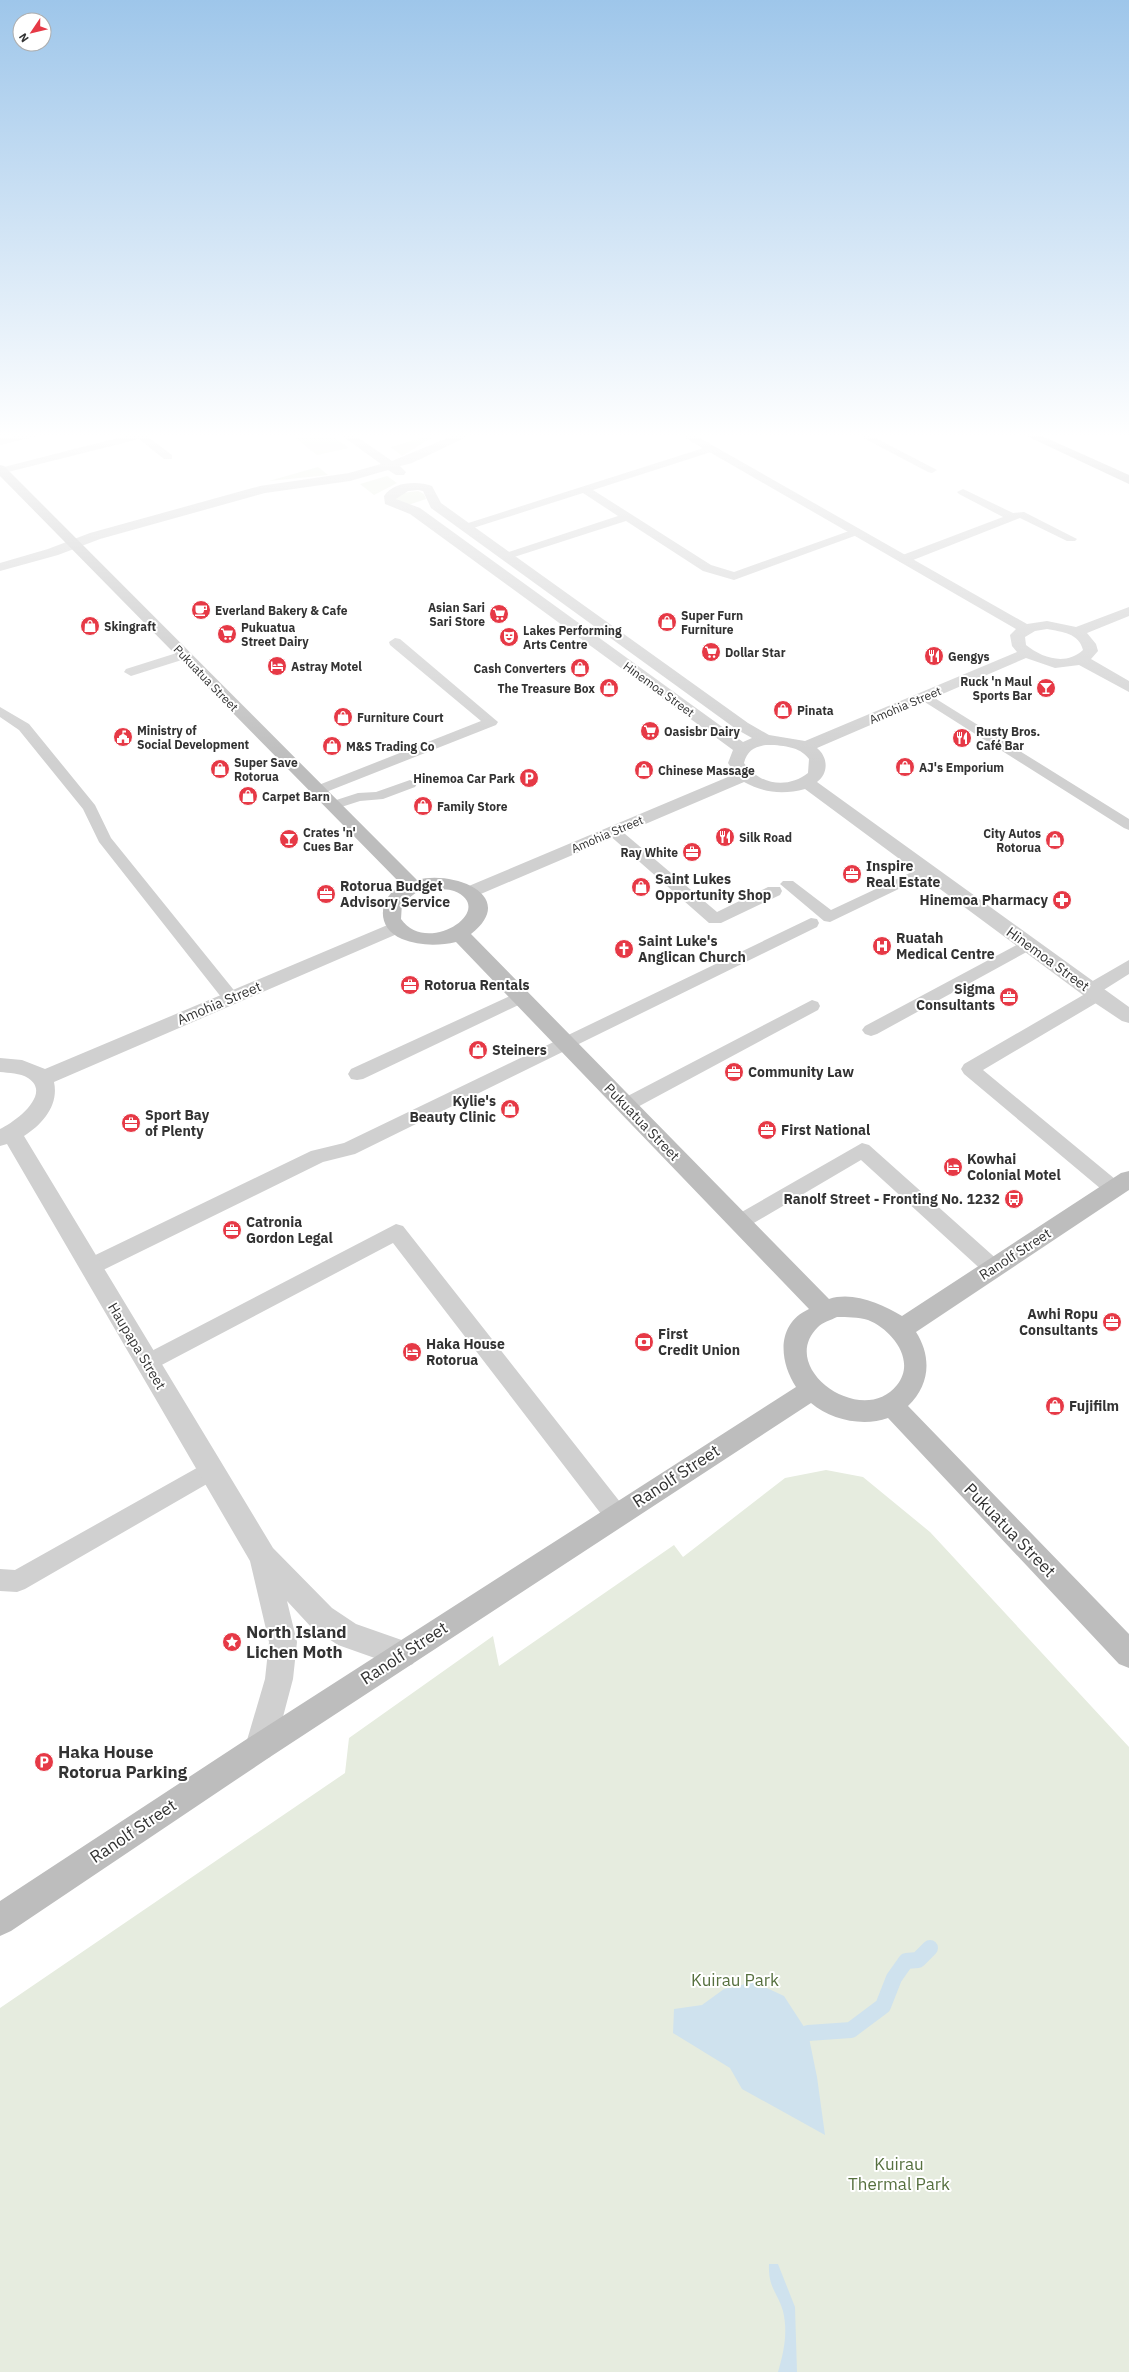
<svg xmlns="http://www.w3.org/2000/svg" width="1129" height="2372" viewBox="0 0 1129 2372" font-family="'IBM Plex Sans',sans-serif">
  <rect width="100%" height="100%" fill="#fff"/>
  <path fill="#e6ecdf" d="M441 432 402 456 391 447Z
    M328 433 349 448 317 455 294 437Z
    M318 467 328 475 269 481Z
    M387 476 397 483 374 495 360 484Z
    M418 491 424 494 426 499 408 505 397 500 396 497 403 493Z
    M826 1470 863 1477 930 1532 1129 1747V2372H0V2008L345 1773 349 1738 493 1636 499 1666 674 1545 683 1557 785 1478Z"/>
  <path fill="#cfe2ee" d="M754 1982 784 1996 808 2033 817 2077 825 2135 742 2089 730 2068 673 2033 674 2009 702 2005 724 1989Z
    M769 2264H778L795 2307 797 2372H778C784 2352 788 2332 783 2311 777 2291 768 2288 769 2264Z"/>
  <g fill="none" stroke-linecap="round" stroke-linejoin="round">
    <path stroke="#cfe2ee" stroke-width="16" d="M808 2033 851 2030 883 2006 894 1978 906 1961 918 1960 930 1948"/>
    <path fill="#d0d0d0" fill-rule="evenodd" d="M30 432H47L46 434 0 445V439Z
      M141 432 172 455V459H164L139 439 0 474V468Z
      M852 432H864L937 470 932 473 928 472Z
      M710 446 714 447V451L593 490 711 565 734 572 852 530 856 529 862 532 860 534 734 580 703 571 626 521 511 558H503L501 556 503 554 618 516 583 493 470 529H462L460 527 462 525Z
      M963 489 1013 513 1024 512 1077 539 1075 541H1067L1020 518 908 562H900L898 559 900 556 1003 517 959 494 957 492Z
      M606 624 612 628 610 631 585 640 579 636 581 633Z
      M395 638 400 639 498 722 496 725 321 794H311L309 791 311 788 481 721 390 645 389 642Z
      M183 651 188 652 189 655 188 658 131 676 124 672 126 669Z
      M925 692 1129 819V830L1124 828 920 699 918 696Z
      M0 707 29 724 95 805 111 838 237 994 239 998 237 1002 231 1004 225 1002 99 842 83 809 19 730 0 717Z
      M410 780 417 784 415 787 383 799 360 801 332 810 325 806 327 803 358 793 376 792Z
      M613 826 618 828 717 912 768 887H780L782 891 780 895 721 923H709L608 834 606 831 608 828Z
      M927 865 932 867 935 870 932 873 830 922 824 921 780 884 783 881H793L831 910Z
      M811 918 817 919 819 923 817 927 355 1154 323 1162 97 1273 90 1275 83 1273 80 1267 83 1261 311 1151 344 1143Z
      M1028 939 1034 940 1036 944 1034 948 877 1034 871 1036 865 1034 862 1030 865 1026Z
      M1129 960V974L1102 991 1105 995 1103 999 983 1070 1121 1184 1124 1189 1121 1194 1114 1196 1107 1194 964 1074 961 1069 964 1064 1085 994 1082 990 1084 986Z
      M521 991 527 993 529 997 527 1001 363 1079 357 1080 351 1079 348 1074 351 1069Z
      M812 1000 818 1002 820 1006 818 1010 632 1110 626 1112 620 1110 617 1105 620 1100Z
      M862 1143 869 1145 1000 1262 1003 1268 1000 1274 993 1276 986 1274 861 1160 747 1227 740 1230 733 1227 730 1222 733 1217Z
      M396 1224 403 1226 624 1507 627 1515 624 1523 616 1526 608 1523 393 1243 154 1369 147 1372 140 1369 136 1363 140 1357Z
      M211 1460 219 1463 222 1470 219 1477 25 1589 17 1592 0 1591V1569L15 1570Z"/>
    <path fill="#d0d0d0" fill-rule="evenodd" d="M295 432H311L305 436 297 435Z
      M337 432H350L392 461 462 432H477L412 463 400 466 406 472 404 475H396L388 470 350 481 265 493 100 539 58 555 0 571V563L48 549 90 533 260 486 349 473 381 464Z
      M675 432H689L1027 624 1047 621 1076 627 1129 607V616L1087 633 1096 644 1098 651 1091 659 1129 681V692L1079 665 1055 668 1026 658 817 748C828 757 829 773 817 782L1129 1007V1023L1122 1021 1083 995 805 789C783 795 764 793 744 782L476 896 470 898 464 896 461 892 464 888 735 774 728 763 733 750 410 514 385 504 384 496C394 481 418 481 432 486L441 503 748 723 769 735 805 741 1017 652 1012 646 1010 635 1016 629ZM418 490 423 491 431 508 736 729 752 738 743 742 420 508 396 499 408 491ZM1047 629C1062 632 1079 633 1083 650 1066 666 1042 658 1026 645L1025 637 1035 631ZM766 745C780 745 800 746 809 759L808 773C788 789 759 785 744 763 747 751 754 747 766 745Z
      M397 921 404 923 406 927 404 931 54 1082C59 1105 43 1124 24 1136L273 1548 332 1608 356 1624 413 1644 417 1654 413 1664 403 1668 338 1645 312 1628 287 1601 297 1642 293 1679 275 1747 270 1757 260 1762 250 1757 245 1747 265 1679 269 1642 250 1561 7 1144 0 1146V1129C14 1123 53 1094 28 1078 20 1073 9 1073 0 1072V1058L22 1060 45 1069Z"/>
    <path fill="#bdbdbd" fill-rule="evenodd" d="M0 465 4 466 417 880C454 870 519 896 471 934L829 1299C853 1291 882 1304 902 1316L1121 1173 1129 1171V1190L916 1332C932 1357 930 1385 908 1406L1129 1634V1668L1119 1664 888 1418C863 1427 831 1420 811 1403L270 1757 11 1931 0 1936V1901L250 1737 796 1387C779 1361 776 1324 809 1309L456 942C439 946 419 946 402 939 375 928 378 897 402 885L0 476ZM433 888C440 889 448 889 454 891 499 909 427 957 401 919L402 903 417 892ZM837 1317C847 1317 858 1317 868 1320 891 1329 917 1360 897 1385 862 1429 776 1368 818 1327 823 1322 831 1320 837 1317Z"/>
    <path fill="#ababab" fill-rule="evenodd" d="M1018 432H1033L1129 475V484Z"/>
  </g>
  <linearGradient id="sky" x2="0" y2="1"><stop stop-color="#9ec6ea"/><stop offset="0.57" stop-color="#fff"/><stop offset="1" stop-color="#fff" stop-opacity="0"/></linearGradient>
  <rect width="1129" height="764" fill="url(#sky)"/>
  <defs>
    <symbol id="cafe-disc" viewBox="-11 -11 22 22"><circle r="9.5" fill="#e63946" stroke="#fff"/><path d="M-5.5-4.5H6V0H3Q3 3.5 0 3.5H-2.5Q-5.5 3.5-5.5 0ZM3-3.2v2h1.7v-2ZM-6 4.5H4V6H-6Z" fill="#fff"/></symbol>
    <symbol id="supermarket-disc" viewBox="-11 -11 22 22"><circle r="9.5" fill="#e63946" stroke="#fff"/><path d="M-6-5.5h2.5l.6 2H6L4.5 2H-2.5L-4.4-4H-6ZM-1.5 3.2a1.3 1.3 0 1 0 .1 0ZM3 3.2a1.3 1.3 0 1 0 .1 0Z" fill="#fff"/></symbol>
    <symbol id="shop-disc" viewBox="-11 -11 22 22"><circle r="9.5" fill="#e63946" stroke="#fff"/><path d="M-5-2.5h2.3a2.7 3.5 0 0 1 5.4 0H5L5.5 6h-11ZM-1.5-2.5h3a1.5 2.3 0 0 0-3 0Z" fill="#fff"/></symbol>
    <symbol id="theatre-disc" viewBox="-11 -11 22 22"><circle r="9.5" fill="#e63946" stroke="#fff"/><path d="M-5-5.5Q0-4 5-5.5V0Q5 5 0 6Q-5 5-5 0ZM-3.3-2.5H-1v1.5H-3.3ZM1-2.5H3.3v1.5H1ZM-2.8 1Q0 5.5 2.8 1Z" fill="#fff"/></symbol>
    <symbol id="restaurant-disc" viewBox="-11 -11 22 22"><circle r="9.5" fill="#e63946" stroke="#fff"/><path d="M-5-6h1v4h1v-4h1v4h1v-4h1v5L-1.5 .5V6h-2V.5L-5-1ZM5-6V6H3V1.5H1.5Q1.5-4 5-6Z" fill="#fff"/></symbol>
    <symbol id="hotel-disc" viewBox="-11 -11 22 22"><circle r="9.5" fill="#e63946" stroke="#fff"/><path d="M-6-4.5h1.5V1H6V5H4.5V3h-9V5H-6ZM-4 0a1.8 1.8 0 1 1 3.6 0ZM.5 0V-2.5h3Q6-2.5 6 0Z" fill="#fff"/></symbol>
    <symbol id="bar-disc" viewBox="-11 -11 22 22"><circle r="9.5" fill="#e63946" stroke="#fff"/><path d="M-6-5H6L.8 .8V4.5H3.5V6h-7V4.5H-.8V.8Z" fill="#fff"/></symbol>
    <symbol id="civic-disc" viewBox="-11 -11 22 22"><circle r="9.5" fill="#e63946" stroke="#fff"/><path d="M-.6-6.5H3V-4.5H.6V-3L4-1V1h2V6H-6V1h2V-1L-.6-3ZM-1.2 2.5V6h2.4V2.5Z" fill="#fff"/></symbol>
    <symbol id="parking-disc" viewBox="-11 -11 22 22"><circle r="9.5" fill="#e63946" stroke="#fff"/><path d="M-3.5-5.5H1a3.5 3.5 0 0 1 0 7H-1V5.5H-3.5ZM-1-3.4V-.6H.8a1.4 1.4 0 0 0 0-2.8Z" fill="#fff"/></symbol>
    <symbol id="office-disc" viewBox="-11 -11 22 22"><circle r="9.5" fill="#e63946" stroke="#fff"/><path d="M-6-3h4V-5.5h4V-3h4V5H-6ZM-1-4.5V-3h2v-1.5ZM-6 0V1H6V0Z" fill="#fff"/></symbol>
    <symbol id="pharmacy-disc" viewBox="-11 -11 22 22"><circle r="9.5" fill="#e63946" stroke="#fff"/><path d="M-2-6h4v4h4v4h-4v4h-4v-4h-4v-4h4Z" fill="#fff"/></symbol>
    <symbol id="hospital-disc" viewBox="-11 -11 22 22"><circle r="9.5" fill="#e63946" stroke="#fff"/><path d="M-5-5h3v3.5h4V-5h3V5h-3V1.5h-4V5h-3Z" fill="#fff"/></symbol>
    <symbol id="church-disc" viewBox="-11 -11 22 22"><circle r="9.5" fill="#e63946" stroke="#fff"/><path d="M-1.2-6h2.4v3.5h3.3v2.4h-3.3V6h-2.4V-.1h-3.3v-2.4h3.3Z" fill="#fff"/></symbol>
    <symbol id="bus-disc" viewBox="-11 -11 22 22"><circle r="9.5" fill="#e63946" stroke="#fff"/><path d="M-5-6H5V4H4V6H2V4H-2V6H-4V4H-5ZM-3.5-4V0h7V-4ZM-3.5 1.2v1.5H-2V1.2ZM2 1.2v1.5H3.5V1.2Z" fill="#fff"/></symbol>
    <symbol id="bank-disc" viewBox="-11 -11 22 22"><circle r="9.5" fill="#e63946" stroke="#fff"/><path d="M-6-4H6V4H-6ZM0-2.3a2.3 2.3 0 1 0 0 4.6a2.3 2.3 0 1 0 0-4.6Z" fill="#fff"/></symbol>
    <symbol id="sight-disc" viewBox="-11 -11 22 22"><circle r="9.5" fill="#e63946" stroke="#fff"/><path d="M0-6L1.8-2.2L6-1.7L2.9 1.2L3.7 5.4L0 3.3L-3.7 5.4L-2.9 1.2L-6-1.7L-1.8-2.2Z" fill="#fff"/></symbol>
  </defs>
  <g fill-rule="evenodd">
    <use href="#cafe-disc" x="190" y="599" width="22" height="22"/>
    <use href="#supermarket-disc" x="488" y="603" width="22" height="22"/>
    <use href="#shop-disc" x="656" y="611" width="22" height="22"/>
    <use href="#shop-disc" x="79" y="615" width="22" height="22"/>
    <use href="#supermarket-disc" x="216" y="623" width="22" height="22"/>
    <use href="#theatre-disc" x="498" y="626" width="22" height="22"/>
    <use href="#supermarket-disc" x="700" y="641" width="22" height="22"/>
    <use href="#restaurant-disc" x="923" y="645" width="22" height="22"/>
    <use href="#hotel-disc" x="266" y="655" width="22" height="22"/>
    <use href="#shop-disc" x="569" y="657" width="22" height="22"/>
    <use href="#shop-disc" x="598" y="677" width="22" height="22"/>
    <use href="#bar-disc" x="1035" y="677" width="22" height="22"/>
    <use href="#shop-disc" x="772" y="699" width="22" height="22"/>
    <use href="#shop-disc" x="332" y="706" width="22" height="22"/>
    <use href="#supermarket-disc" x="639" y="720" width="22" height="22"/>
    <use href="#civic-disc" x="112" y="726" width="22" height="22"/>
    <use href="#restaurant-disc" x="951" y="727" width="22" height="22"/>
    <use href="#shop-disc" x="321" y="735" width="22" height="22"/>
    <use href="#shop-disc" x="894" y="756" width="22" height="22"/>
    <use href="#shop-disc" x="209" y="758" width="22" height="22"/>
    <use href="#shop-disc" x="633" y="759" width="22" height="22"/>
    <use href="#parking-disc" x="518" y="767" width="22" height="22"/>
    <use href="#shop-disc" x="237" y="785" width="22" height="22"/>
    <use href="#shop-disc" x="412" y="795" width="22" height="22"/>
    <use href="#restaurant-disc" x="714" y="826" width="22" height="22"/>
    <use href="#bar-disc" x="278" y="828" width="22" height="22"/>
    <use href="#shop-disc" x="1044" y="829" width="22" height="22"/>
    <use href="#office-disc" x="681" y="841" width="22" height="22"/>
    <use href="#office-disc" x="841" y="863" width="22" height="22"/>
    <use href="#shop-disc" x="630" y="876" width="22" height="22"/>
    <use href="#office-disc" x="315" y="883" width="22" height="22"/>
    <use href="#pharmacy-disc" x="1051" y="889" width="22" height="22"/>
    <use href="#hospital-disc" x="871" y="935" width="22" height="22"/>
    <use href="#church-disc" x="613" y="938" width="22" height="22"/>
    <use href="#office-disc" x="399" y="974" width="22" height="22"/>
    <use href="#office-disc" x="998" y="986" width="22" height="22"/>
    <use href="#shop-disc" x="467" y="1039" width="22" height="22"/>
    <use href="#office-disc" x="723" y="1061" width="22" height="22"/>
    <use href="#shop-disc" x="499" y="1098" width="22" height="22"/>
    <use href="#office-disc" x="120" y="1112" width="22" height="22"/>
    <use href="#office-disc" x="756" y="1119" width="22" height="22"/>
    <use href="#hotel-disc" x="942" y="1156" width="22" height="22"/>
    <use href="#bus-disc" x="1003" y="1188" width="22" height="22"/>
    <use href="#office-disc" x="221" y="1219" width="22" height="22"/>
    <use href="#office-disc" x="1101" y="1311" width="22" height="22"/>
    <use href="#bank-disc" x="633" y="1331" width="22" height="22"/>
    <use href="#hotel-disc" x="401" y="1341" width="22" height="22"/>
    <use href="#shop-disc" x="1044" y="1395" width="22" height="22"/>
    <use href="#sight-disc" x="221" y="1631" width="22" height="22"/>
    <use href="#parking-disc" x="33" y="1751" width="22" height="22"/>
  </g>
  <g text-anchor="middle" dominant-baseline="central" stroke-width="4" stroke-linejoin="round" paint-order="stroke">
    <g font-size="12" font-weight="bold" fill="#333" stroke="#fff" text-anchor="start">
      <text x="485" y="607" text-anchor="end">Asian Sari<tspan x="485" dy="14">Sari Store</tspan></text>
      <text x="215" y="610">Everland Bakery &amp; Cafe</text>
      <text x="681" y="615">Super Furn<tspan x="681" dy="14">Furniture</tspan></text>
      <text x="104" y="626">Skingraft</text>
      <text x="241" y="627">Pukuatua<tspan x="241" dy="14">Street Dairy</tspan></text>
      <text x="523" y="630">Lakes Performing<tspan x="523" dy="14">Arts Centre</tspan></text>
      <text x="725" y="652">Dollar Star</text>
      <text x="948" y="656">Gengys</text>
      <text x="291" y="666">Astray Motel</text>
      <text x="566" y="668" text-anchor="end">Cash Converters</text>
      <text x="1032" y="681" text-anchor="end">Ruck 'n Maul<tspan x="1032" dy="14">Sports Bar</tspan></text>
      <text x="595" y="688" text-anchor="end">The Treasure Box</text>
      <text x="797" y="710">Pinata</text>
      <text x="357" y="717">Furniture Court</text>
      <text x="137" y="730">Ministry of<tspan x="137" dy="14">Social Development</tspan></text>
      <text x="664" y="731">Oasisbr Dairy</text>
      <text x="976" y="731">Rusty Bros.<tspan x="976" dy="14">Café Bar</tspan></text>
      <text x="346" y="746">M&amp;S Trading Co</text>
      <text x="234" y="762">Super Save<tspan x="234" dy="14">Rotorua</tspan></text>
      <text x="919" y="767">AJ's Emporium</text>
      <text x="658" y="770">Chinese Massage</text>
      <text x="515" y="778" text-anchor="end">Hinemoa Car Park</text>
      <text x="262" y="796">Carpet Barn</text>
      <text x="437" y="806">Family Store</text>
      <text x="303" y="832">Crates 'n'<tspan x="303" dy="14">Cues Bar</tspan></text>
      <text x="1041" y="833" text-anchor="end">City Autos<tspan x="1041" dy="14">Rotorua</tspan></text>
      <text x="739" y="837">Silk Road</text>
      <text x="678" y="852" text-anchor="end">Ray White</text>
    </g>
    <g font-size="12" fill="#333" stroke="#fff">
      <text transform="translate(206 678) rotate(46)">Pukuatua Street</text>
      <text transform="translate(659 689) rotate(36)">Hinemoa Street</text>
      <text transform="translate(905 705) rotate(-23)">Amohia Street</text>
      <text transform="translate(607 834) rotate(-23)">Amohia Street</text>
    </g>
    <g font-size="14" font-weight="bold" fill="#333" stroke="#fff" text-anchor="start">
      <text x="866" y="866">Inspire<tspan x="866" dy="16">Real Estate</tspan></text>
      <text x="655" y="879">Saint Lukes<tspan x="655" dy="16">Opportunity Shop</tspan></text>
      <text x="340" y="886">Rotorua Budget<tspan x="340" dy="16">Advisory Service</tspan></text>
      <text x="1048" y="900" text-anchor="end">Hinemoa Pharmacy</text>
      <text x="896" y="938">Ruatah<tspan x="896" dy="16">Medical Centre</tspan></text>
      <text x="638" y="941">Saint Luke's<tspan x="638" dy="16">Anglican Church</tspan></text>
      <text x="424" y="985">Rotorua Rentals</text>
      <text x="995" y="989" text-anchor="end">Sigma<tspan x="995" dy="16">Consultants</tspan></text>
      <text x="492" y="1050">Steiners</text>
      <text x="748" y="1072">Community Law</text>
      <text x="496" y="1101" text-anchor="end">Kylie's<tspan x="496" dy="16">Beauty Clinic</tspan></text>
      <text x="145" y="1115">Sport Bay<tspan x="145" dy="16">of Plenty</tspan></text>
      <text x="781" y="1130">First National</text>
      <text x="967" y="1159">Kowhai<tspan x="967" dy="16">Colonial Motel</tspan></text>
      <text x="1000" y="1199" text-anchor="end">Ranolf Street - Fronting No. 1232</text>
      <text x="246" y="1222">Catronia<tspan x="246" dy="16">Gordon Legal</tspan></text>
      <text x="1098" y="1314" text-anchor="end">Awhi Ropu<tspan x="1098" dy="16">Consultants</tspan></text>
      <text x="658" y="1334">First<tspan x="658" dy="16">Credit Union</tspan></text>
      <text x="426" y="1344">Haka House<tspan x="426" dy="16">Rotorua</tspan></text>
      <text x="1069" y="1406">Fujifilm</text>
    </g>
    <g font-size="14" fill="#333" stroke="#fff">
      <text transform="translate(1048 959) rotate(36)">Hinemoa Street</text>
      <text transform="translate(219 1003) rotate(-23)">Amohia Street</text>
      <text transform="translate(642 1122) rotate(46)">Pukuatua Street</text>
      <text transform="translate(1015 1254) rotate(-33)">Ranolf Street</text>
      <text transform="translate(137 1346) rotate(59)">Haupapa Street</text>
    </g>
    <g font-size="17" fill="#333" stroke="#fff">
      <text transform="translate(676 1476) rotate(-33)">Ranolf Street</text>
      <text transform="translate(1010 1530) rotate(46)">Pukuatua Street</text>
      <text transform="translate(404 1653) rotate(-33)">Ranolf Street</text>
      <text transform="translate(133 1831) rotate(-34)">Ranolf Street</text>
    </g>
    <g font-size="17" font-weight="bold" fill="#333" stroke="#fff" text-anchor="start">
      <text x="246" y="1632">North Island<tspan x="246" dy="20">Lichen Moth</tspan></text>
      <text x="58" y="1752">Haka House<tspan x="58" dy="20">Rotorua Parking</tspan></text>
    </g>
    <g font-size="17" fill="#56703f" stroke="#fff">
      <text x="735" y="1980">Kuirau Park</text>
      <text x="899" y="2164">Kuirau<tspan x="899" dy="20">Thermal Park</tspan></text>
    </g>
  </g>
  <g transform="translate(32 32) rotate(235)"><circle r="19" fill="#ffffff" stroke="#adadad"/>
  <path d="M0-3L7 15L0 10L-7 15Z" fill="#e63946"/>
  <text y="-6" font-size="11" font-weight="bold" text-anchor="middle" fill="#333333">N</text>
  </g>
</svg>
